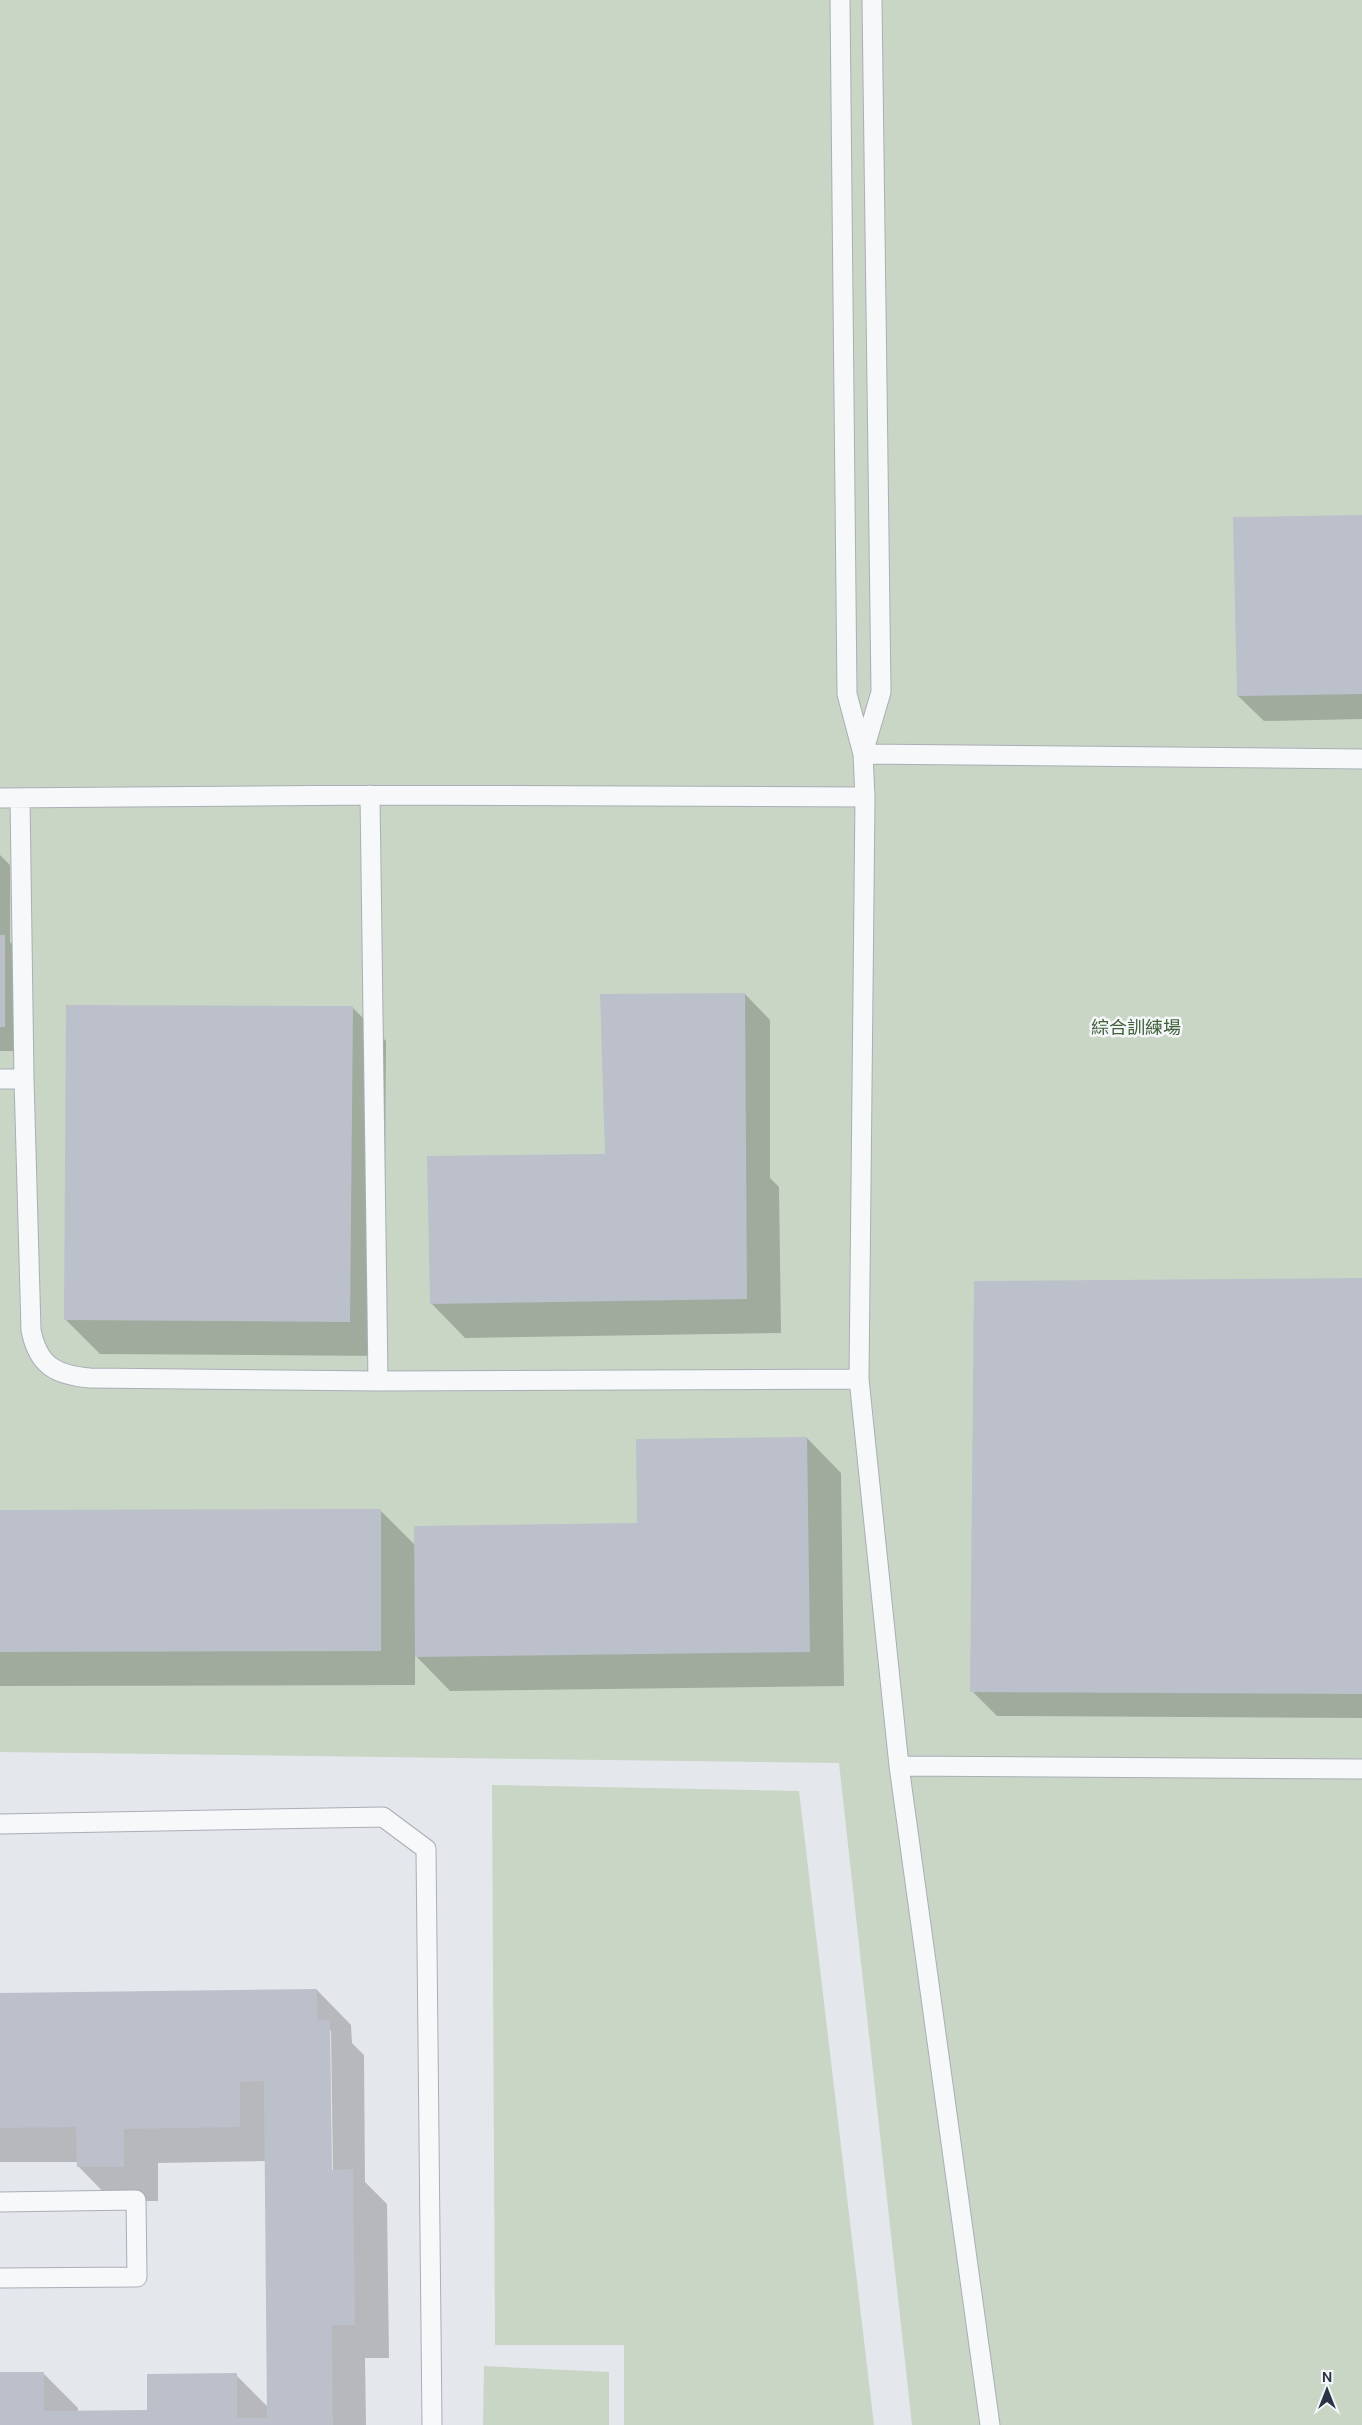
<svg xmlns="http://www.w3.org/2000/svg" width="1362" height="2425" viewBox="0 0 1362 2425" font-family="'DM Sans','Noto Sans TC',sans-serif">
  <rect width="100%" height="100%" fill="#e4e7ec"/>
  <path fill="#c9d6c5" d="M0 0H1362V2425H912L839 1763 0 1752Z
    M492 1785 799 1791 874 2425H624V2345H495Z
    M484 2366 609 2372V2425H483Z"/>
  <path fill="#0003" fill-rule="evenodd" d="M1362 516V719L1264 721 1238 696Z
    M0 855 10 865V942L30 962V1051H0Z
    M745 994 770 1020V1178L779 1187 781 1333 465 1338 431 1303 608 1155Z
    M352 1007 386 1041 384 1356 100 1354 66 1320Z
    M1362 1279V1718L997 1716 972 1691Z
    M807 1438 841 1473 844 1686 450 1691 415 1655V1685L0 1686V1511L380 1510 415 1545 638 1524Z
    M317 1990 351 2025 352 2043 364 2055 365 2182 387 2204 389 2358H365L366 2425H0V2374L43 2373 78 2408V2412L149 2411 236 2375 268 2407 266 2161 158 2163V2201H112L78 2166V2162H0V1994ZM329 2029 331 2031 333 2176H330Z"/>
  <path fill="#bbc0ca" d="M1362 515V694L1237 696 1233 517Z
    M0 935H5V1027H0Z
    M745 993 747 1299 430 1304 427 1156 605 1154 600 994Z
    M66 1005 353 1006 350 1322 64 1320Z
    M1362 1278V1694L970 1692 974 1281Z
    M807 1437 810 1652 415 1657 414 1526 637 1523 636 1439Z
    M381 1509V1651L0 1652V1510Z
    M317 1989 318 2020H330L332 2170 353 2169 355 2325H332L333 2425H0V2372H44V2411L147 2410V2374L237 2373V2418H267L264 2081 240 2082V2127L124 2129V2167H77L76 2127 0 2128V1993Z"/>
  <g fill="none" stroke-linecap="round" stroke-linejoin="round">
    <defs>
      <path id="lane" d="M840 0 847 694 863 754 865 797 859 1379 899 1766 990 2425
        M863 753 881 692 872 0
        M863 754 1362 759
        M370 795 378 1381
        M0 798 370 795 865 797
        M20 799 24 1079 31 1330C38 1366 56 1375 90 1378L378 1381 859 1379
        M0 1079H24
        M899 1766 1362 1769
        M0 1824 383 1817 426 1849 432 2425
        M0 2202 136 2200 137 2277 0 2278"/>
    </defs>
    <use href="#lane" stroke="#a9aeb7" stroke-width="21"/>
    <use href="#lane" stroke="#f7f8fa" stroke-width="19"/>
  </g>
  <g text-anchor="middle" dominant-baseline="central" stroke-width="5" stroke-linejoin="round" paint-order="stroke">
    <g font-size="18" fill="#3f6138" stroke="#f4f6f9">
      <text x="1136" y="1028">綜合訓練場</text>
    </g>
  </g>
  <g transform="translate(1327 2390)" stroke="#f4f6f9" stroke-width="4" paint-order="stroke">
  <path d="M0-4L9 19L0 12L-9 19Z" fill="#2b3445"/>
  <text y="-8" font-size="14" font-weight="bold" text-anchor="middle" fill="#2b3445">N</text>
  </g>
</svg>
